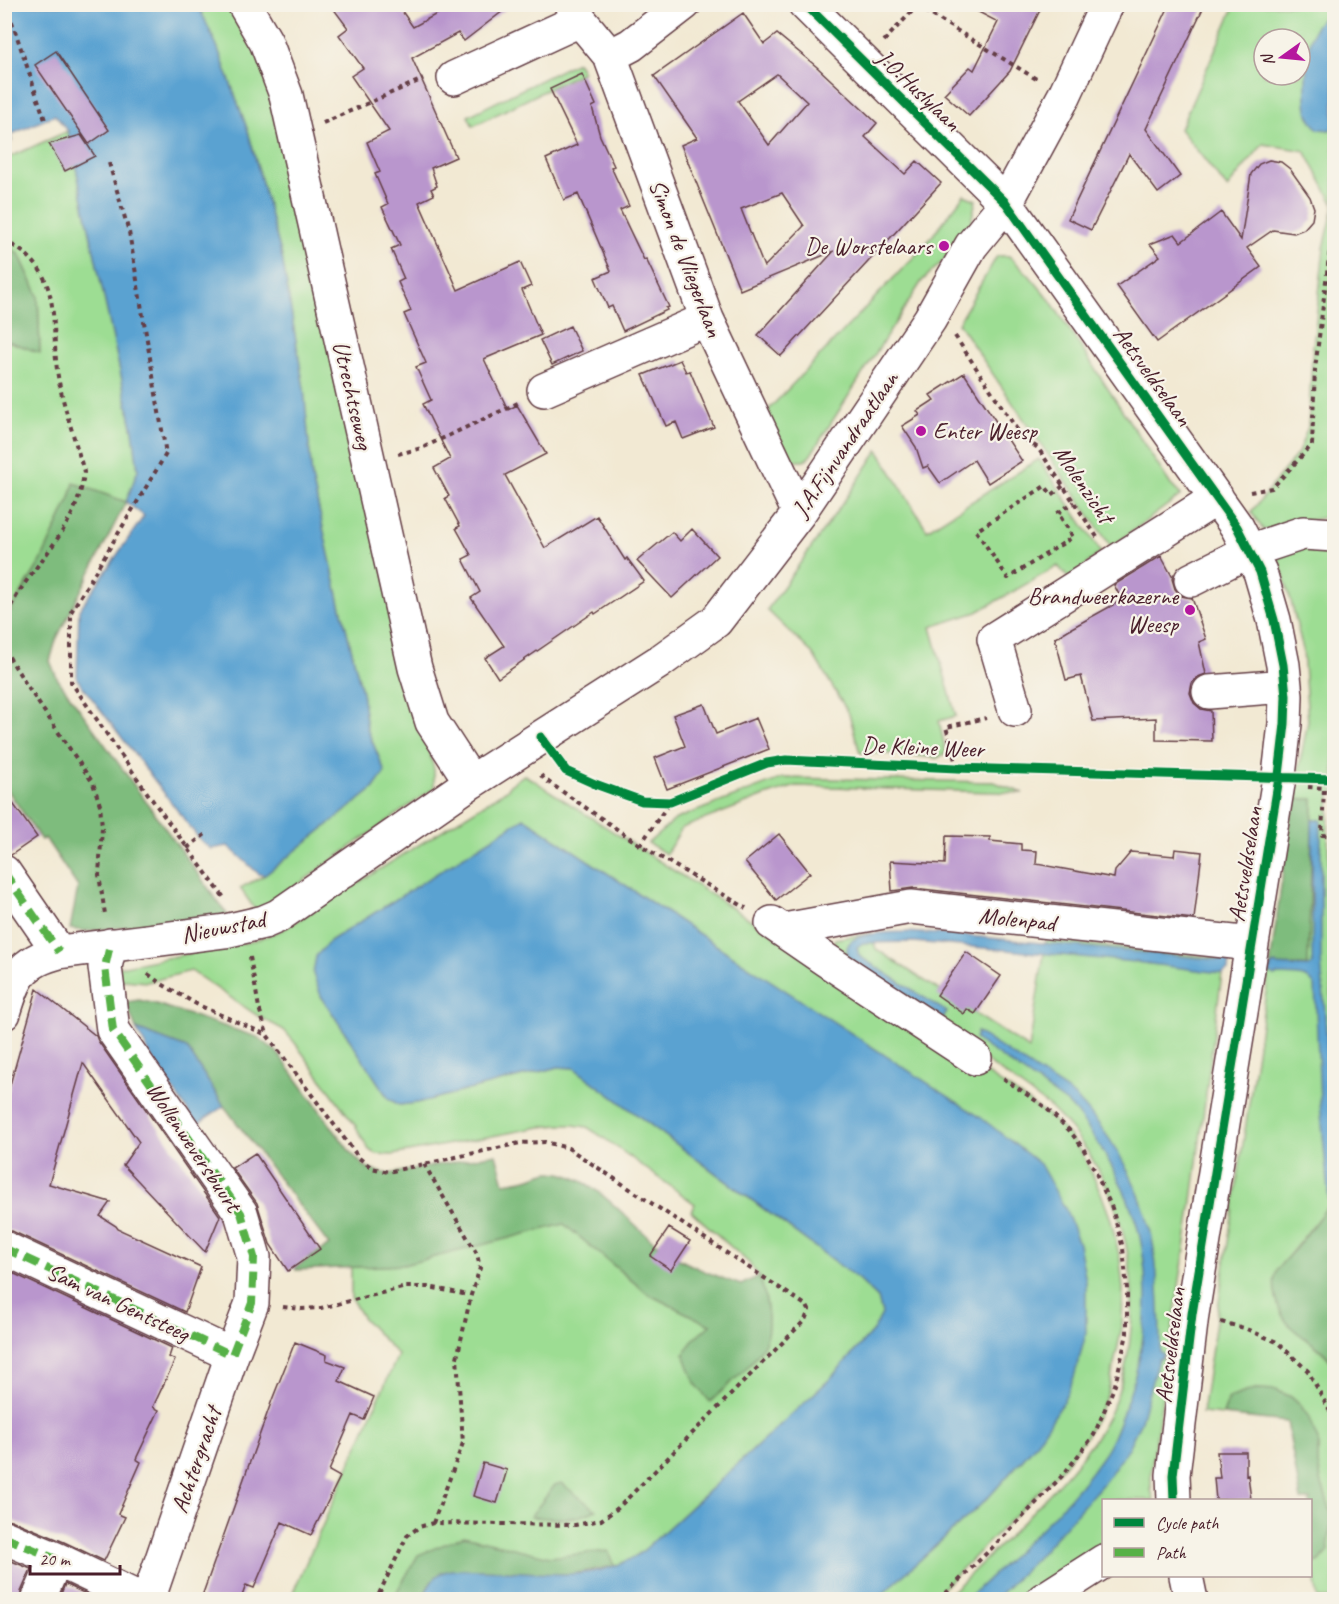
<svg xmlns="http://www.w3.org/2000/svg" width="1339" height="1604" viewBox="0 0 1339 1604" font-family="Caveat,sans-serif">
  <rect width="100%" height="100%" fill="#f7f3e8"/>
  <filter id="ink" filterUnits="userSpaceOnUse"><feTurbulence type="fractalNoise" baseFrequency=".0167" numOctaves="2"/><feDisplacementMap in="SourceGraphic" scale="12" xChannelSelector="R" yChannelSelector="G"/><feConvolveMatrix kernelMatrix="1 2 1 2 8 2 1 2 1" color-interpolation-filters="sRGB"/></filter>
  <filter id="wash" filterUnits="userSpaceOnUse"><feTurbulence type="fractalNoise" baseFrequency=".008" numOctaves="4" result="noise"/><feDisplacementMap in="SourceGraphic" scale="24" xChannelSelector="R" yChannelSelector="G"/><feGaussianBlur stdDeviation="1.35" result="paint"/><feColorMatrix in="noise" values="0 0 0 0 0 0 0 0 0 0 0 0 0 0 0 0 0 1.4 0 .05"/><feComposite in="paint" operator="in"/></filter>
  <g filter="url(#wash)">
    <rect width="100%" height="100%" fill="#f2e9d3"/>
    <path fill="#9ddd93" stroke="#747e5f" stroke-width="1.5" fill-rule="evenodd" d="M197 5H232L267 65 396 627 434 769V788L269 905 256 911 240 888 265 875 373 789 385 772 367 729 362 692 339 600 312 478 304 389 282 257 248 131 217 46Z
      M1235 5H1334V9H1332L1329 130 1334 125V205L1305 151 1263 144 1227 188 1180 129ZM1264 39H1300V75H1264Z
      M577 62 583 72 473 126 468 116Z
      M68 131 133 431 138 470 126 502 74 484 70 498 41 561 6 619 5 627V340L40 352 38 296 19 254 5 245V159Z
      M964 195 976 200 971 222 945 259 922 281 810 456 804 461H789L770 422 769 409 926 244Z
      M1334 206V515L1264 531 1251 512 1298 453 1308 427 1312 357 1324 248Z
      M997 256H1009L1029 275 1050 300 1171 485 1181 495 1111 547 958 323Z
      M878 450 927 530 1039 459 1101 552 1069 579 1058 566 977 612 931 627 956 716 939 721 946 753 937 758 900 754 860 753 849 714 813 654 767 610 849 494Z
      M1326 543 1334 547V794H1330L1328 831 1334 1116V1258L1329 1206C1311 1226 1296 1249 1277 1269L1288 1324C1302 1337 1325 1350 1334 1366V1599H1318L1312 1564 1320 1561 1332 1515 1322 1485 1318 1465V1441L1301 1406 1291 1397 1276 1390 1255 1389 1229 1398 1223 1415 1202 1413 1270 966 1308 965 1313 799H1293L1308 721 1303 650 1291 601 1277 554Z
      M524 775 535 781 548 790 918 1027 1048 1115 1069 1135 1083 1155 1101 1193 1111 1220 1120 1259 1123 1289 1122 1327 1108 1393 1097 1417 1085 1438 1062 1468 932 1599H877L987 1499 1036 1444 734 957 524 819 330 941 321 996 388 1098 399 1105 417 1103 558 1067 574 1068 858 1279 878 1298 882 1314 873 1331 829 1380 642 1552 627 1561 614 1566 432 1580 422 1599H290L398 1355 362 1317 351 1298V1267L403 1265 564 1224 648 1294 711 1325 693 1340 768 1321 766 1302 759 1276 749 1263 691 1211 695 1204 601 1136 587 1127 573 1125H559L540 1127 392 1155 377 1154 369 1150 355 1125 295 1043 284 1030 258 1016 191 971 147 982 124 980 120 981 114 968 254 941 284 929 507 790 510 785Z
      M783 778 994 782 1023 793 796 786 765 796 682 828 666 854 648 843 676 819Z
      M871 933 876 949 1029 1049 1046 940 1224 958 1189 1223 1168 1356 1163 1355 1162 1358 1168 1361 1151 1470V1490L1154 1500H1104L1103 1550 1030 1599H944C974 1571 1003 1543 1031 1513 1054 1489 1077 1465 1096 1437 1132 1383 1139 1308 1126 1245 1114 1191 1091 1146 1051 1108L852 964 831 947 835 939Z"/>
    <path fill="#7ebc7d" stroke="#646e54" stroke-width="1.5" d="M4 245 19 254 38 296 40 353 5 340Z
      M74 483 126 502 56 640 50 661 57 678 70 696 229 917 86 931 70 929 78 887 45 838 41 840 5 786 4 627 5 620 41 561 70 498Z
      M1293 799H1313L1308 965 1270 966Z
      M139 1000 156 1004 257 1037 276 1051 285 1063 351 1153 363 1165 371 1170 389 1174 496 1154 504 1183C512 1182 519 1181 527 1179 535 1177 545 1171 553 1172 597 1175 633 1230 669 1253 691 1267 716 1276 741 1285L759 1276C766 1295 774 1330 762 1348 749 1369 728 1385 710 1402L695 1383 684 1354 693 1340 710 1325 648 1294 564 1224 403 1265 296 1270 295 1268 329 1245 224 1106 187 1048 136 1029 126 1002Z
      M1329 1205 1334 1258V1366C1325 1348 1304 1340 1290 1326 1278 1314 1270 1286 1277 1270 1281 1263 1290 1255 1295 1249 1307 1235 1317 1219 1329 1205Z
      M1255 1389 1276 1390 1291 1397 1301 1406 1308 1416 1318 1441V1465L1322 1485 1332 1515 1328 1551 1320 1561 1312 1564 1310 1500H1301L1287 1422 1223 1415 1229 1398Z
      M561 1483 596 1510C571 1522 556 1518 530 1517L555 1485Z
      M464 1536 550 1557 608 1551 614 1566 572 1574 432 1580 422 1599 392 1600 418 1555Z"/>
    <path fill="#5aa2d1" stroke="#52607e" stroke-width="1.5" d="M5 5H198L217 46 248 131 282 257 304 389 312 478 339 600 362 692 367 729 385 772 373 789 265 875 259 874 228 846 211 849 200 840 77 679 79 610 144 516 126 502 138 470 133 431 68 131 55 115 10 135 12 141 5 144Z
      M1332 9H1334V125L1330 130 1318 129C1315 125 1310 120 1308 114 1303 96 1307 48 1314 30 1317 22 1325 15 1332 9Z
      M524 818 734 957 980 1117 1040 1164 1066 1210 1079 1244 1086 1281V1334L1074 1377 1061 1406 1036 1444 987 1499 877 1599H422C428 1589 432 1576 444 1572 453 1568 467 1570 476 1570 535 1569 589 1588 642 1552L829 1380 873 1331 882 1314 878 1298 858 1279 574 1068 558 1067 417 1103 399 1105 388 1098 321 996 313 974 316 956 330 941Z
      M1312 820H1321V959L1334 1137V1258L1320 1102 1315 986C1309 973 1288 976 1276 975L1274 976 1270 973 1271 966 1275 964 1276 965 1309 967 1312 964Z
      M905 932 958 935 1221 960 1225 957 1229 961 1228 970 1222 974 1220 973 1135 962 973 947 913 942 863 943 857 947 859 956 947 1012 943 1018 849 958C836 930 890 933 905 932Z
      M136 1029 187 1048 224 1106 197 1124 157 1067Z
      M977 1032 1072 1094C1109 1129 1140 1184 1151 1233 1159 1271 1160 1313 1160 1352L1163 1354 1161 1358 1158 1359 1141 1421 1127 1450 1106 1480 1036 1559 995 1599 966 1600C1012 1555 1065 1511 1101 1458 1113 1442 1119 1422 1126 1404 1146 1350 1152 1290 1139 1233 1132 1203 1112 1164 1095 1139 1086 1126 1078 1113 1067 1103L975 1039Z"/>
    <g id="blocks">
      <path fill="#b996cd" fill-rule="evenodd" d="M330 4H397L413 27 455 4H512L464 41 458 33 412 58 456 157 431 168 437 186 431 189 434 195 419 202 458 290 520 262 531 286 522 290 541 335 484 359 508 410 517 405 546 454 505 475 545 548 597 516 625 560 627 558 644 581 595 614 594 612 498 678 485 658 504 646 471 598 480 592 463 559 471 555 456 528 460 526 445 498 449 496 434 468 450 459 423 404 431 400 416 367 426 363 404 314 411 311 398 282 404 279 391 249 400 245 382 207 388 204 375 174 380 172 367 142 389 131 351 76 363 68 339 35 348 28Z
        M963 4H1043L1010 71 969 116 944 94 970 67 974 70 998 22Z
        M1170 4H1205L1146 129 1180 176 1158 193 1129 154 1091 230 1068 219Z
        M743 13 764 44 777 34 817 67 877 123 865 137 905 174 917 161 941 183 781 356 758 335 834 251 740 290 681 145 697 138 654 76ZM777 74 807 102 769 145 738 101ZM782 193 804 226 764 267 741 209Z
        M56 51 109 130 89 144 35 65Z
        M582 74 596 105 592 107 600 136 614 166 611 167 629 206 620 210 644 260 646 259 669 307 666 308 667 310 623 331 612 306 608 308 595 278 611 271 578 194 564 200 546 159 577 145 550 89Z
        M81 135 95 156 65 171 49 144Z
        M1269 160 1281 162 1290 169 1310 197 1314 208 1312 220 1304 229 1294 233 1273 230 1247 248 1261 267 1157 342 1117 286 1160 256 1150 244 1175 234 1181 242 1221 212 1241 240 1251 174 1259 164Z
        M570 326 582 351 552 365 540 340Z
        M680 360 686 372 690 371 714 427 683 439 676 422 666 426 643 375Z
        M964 373 1022 461 988 483 974 460 940 483 928 466 923 468 916 447 902 426 920 415 917 411 934 400 930 395Z
        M692 529 717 556 672 598 637 561 672 532 680 541Z
        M1161 556 1172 576 1173 575 1172 579 1175 589 1181 596 1192 598 1206 639 1199 642 1206 674 1198 677 1192 683 1190 693 1194 703 1201 709 1211 711 1212 741 1156 740V718L1093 721 1081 676 1066 680 1055 638 1068 630 1122 600 1114 585Z
        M704 704 716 734 756 718 769 749 667 789 655 758 685 746 673 715Z
        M4 791 37 837 11 855 4 854Z
        M779 834 810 873 776 900 745 862Z
        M946 836 990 837V841L1021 844V850L1037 851 1036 864 1114 878 1115 871 1131 852 1174 856 1175 849 1202 852 1194 919 913 888 892 891 890 861 945 864Z
        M966 952 1001 976 975 1014 967 1009 964 1014 937 995Z
        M37 989 96 1036 98 1041 220 1216 205 1252 123 1165 139 1142 83 1063 49 1184 110 1202 100 1216 116 1226 118 1229 201 1267 185 1312 12 1231 4 1230V1106Z
        M255 1153 320 1249 288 1271 270 1244 257 1203 232 1168Z
        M669 1228 690 1241 671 1270 650 1256Z
        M4 1269 172 1348 169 1357 175 1360 153 1407 159 1410 136 1459 141 1462 118 1514 125 1517 104 1561 64 1542 11 1520 4 1519Z
        M295 1342 327 1355 326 1360 345 1367 339 1381 374 1397 364 1420 353 1415 329 1471 340 1477 311 1535 282 1522 254 1588 246 1585 241 1599H201L272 1400Z
        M1217 1452H1246V1476L1248 1475 1251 1500H1216L1214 1478H1220Z
        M483 1463 507 1470 497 1503 473 1496Z
        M4 1558 31 1569 21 1592 20 1599H4Z
        M65 1584 88 1595 86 1599H59Z"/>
    </g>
  </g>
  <g filter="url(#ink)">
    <use href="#blocks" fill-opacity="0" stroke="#633d44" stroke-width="1.5"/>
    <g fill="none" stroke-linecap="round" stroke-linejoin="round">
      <defs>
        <path id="minor" d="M244 4 266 42 286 95 415 668 432 722 471 782
          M572 4 580 20 610 56 707 319 799 513
          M805 4 1006 203 1237 527 1260 572 1274 620 1283 665 1286 696 1285 724 1278 784 1192 1314 1173 1475 1174 1500
          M610 56 631 45 684 4
          M454 78 580 20
          M544 390 707 319
          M1191 580 1249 551 1303 533 1334 535
          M1209 692 1285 686
          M1015 710 994 639 1217 498
          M4 872 59 952
          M772 923 826 960 975 1058
          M784 930 911 907 1252 944
          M110 945 105 967 113 1030 241 1213 254 1257 252 1303 232 1355 148 1600
          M4 1013C15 977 20 962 59 952L225 931 264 922 278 916 471 782 659 662 716 621 799 513 930 319 971 246 1006 203 1064 96 1107 4
          M4 1248 232 1355
          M4 1537 56 1559 142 1600
          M1186 1576 1191 1600
          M38 1600 56 1559
          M1043 1600 1104 1561"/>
      </defs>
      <use href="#minor" stroke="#633d44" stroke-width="36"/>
      <path stroke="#633d44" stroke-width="4" stroke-dasharray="4.5 4.5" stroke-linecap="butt" d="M6 4 45 120
        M917 6 1038 80
        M884 41 918 5
        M323 123 423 79
        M109 163 129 232 166 454 71 612V682L148 794 225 899
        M4 241C68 270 48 327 59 382 65 412 76 442 84 472 79 521 47 550 21 589 15 598 10 608 4 618
        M955 336 1022 437 1038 448 1097 537
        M398 454 422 448 518 403
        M1063 486 1052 495 1045 486 976 531 1008 578 1073 537 1058 513 1074 502
        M1250 492 1272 488 1312 445 1315 369 1330 249 1334 230
        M4 649 29 689 93 783 100 805 102 827 99 875 105 914
        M957 768 946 727 986 718
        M541 775 544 779 640 845 746 908
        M1308 787 1324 788 1322 835 1334 836
        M1334 819 1333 923 1334 947
        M640 845 670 802
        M187 848 207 833
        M250 957 259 1008 267 1034
        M148 974 160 983 198 1005 267 1035 359 1158 372 1168 388 1172 520 1143 545 1142 568 1148 807 1306 809 1310 805 1320 618 1508 601 1520 575 1525 433 1523 419 1527 407 1536 376 1600
        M424 1164 477 1254 480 1268 471 1295 457 1358 463 1443 433 1523
        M283 1307 301 1309 321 1308 406 1287H429L468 1295
        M1221 1322 1244 1328 1277 1342 1308 1371 1331 1413 1334 1423
        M939 1600 1006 1534 1063 1475 1094 1435 1115 1385 1127 1334V1289L1123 1248 1112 1208 1094 1169 1083 1148 1069 1130 1045 1107 1000 1076"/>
      <use href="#minor" stroke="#fff" stroke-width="33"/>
      <path stroke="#57b146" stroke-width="8" stroke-dasharray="15 8" stroke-linecap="butt" d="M4 872 59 952
        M4 1248 232 1355 252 1303 254 1257 241 1213 113 1030 105 967 110 945
        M4 1537 56 1559"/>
      <defs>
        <path id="cycleway" d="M805 4 1006 203 1237 527 1260 572 1274 620 1283 665 1286 696 1285 724 1278 784 1192 1314 1173 1475 1174 1500
          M541 737 566 771 595 784 642 801 670 802 767 763 786 760 957 768 1334 779"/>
      </defs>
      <use href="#cycleway" stroke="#f7f3e8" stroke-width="13"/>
      <use href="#cycleway" stroke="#00873e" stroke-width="9"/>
    </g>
  </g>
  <g fill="#b5179e" stroke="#f7f3e8" stroke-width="2">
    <circle cx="944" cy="246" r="6"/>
    <circle cx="921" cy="431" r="6"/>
    <circle cx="1190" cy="610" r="6"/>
  </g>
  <g text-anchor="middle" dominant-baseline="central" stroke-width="4.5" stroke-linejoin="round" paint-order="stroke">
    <g font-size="24" fill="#4a1f2b" stroke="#f7f3e8">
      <text transform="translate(919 90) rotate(44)">J.O.Huslylaan</text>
      <text transform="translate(686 258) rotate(69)">Simon de Vliegerlaan</text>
      <text transform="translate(1153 376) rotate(54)">Aetsveldselaan</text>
      <text transform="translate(353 395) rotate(77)">Utrechtseweg</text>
      <text transform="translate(845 444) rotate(-56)">J.A.Fijnvandraatlaan</text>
      <text transform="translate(1084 484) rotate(56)">Molenzicht</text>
      <text transform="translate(923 747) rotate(2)">De Kleine Weer</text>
      <text transform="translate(1245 864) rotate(-81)">Aetsveldselaan</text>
      <text transform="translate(1017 919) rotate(6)">Molenpad</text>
      <text transform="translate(223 927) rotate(-11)">Nieuwstad</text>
      <text transform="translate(194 1147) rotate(56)">Wollenweversbuurt</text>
      <text transform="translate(118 1302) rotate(25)">Sam van Gentsteeg</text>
      <text transform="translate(1170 1345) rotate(-83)">Aetsveldselaan</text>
      <text transform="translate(196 1460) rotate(-71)">Achtergracht</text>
    </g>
    <g font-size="24" fill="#4a1f2b" stroke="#f7f3e8" text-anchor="end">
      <text x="932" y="246">De Worstelaars</text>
      <text x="933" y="431" text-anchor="start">Enter Weesp</text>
      <text x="1178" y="596">Brandweerkazerne<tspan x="1178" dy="28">Weesp</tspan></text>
    </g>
  </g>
  <rect width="1339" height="1604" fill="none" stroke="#f7f3e8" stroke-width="24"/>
  <rect x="1102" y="1499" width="210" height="78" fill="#f7f3e8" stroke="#b29e9c" stroke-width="1.5"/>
  <rect x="1114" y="1518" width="30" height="9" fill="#00873e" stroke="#b29e9c" stroke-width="1.5"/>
  <text x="1156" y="1529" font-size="18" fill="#4a1f2b">Cycle path</text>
  <rect x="1114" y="1548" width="30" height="9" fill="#57b146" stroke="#b29e9c" stroke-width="1.5"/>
  <text x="1156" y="1559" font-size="18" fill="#4a1f2b">Path</text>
  <g transform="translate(1282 57) rotate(255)"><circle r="28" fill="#f7f3e8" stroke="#b29e9c" stroke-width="1.5"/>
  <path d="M0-4.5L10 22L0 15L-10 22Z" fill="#b5179e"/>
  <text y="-9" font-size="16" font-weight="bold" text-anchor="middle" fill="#4a1f2b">N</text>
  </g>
  <path d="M30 1565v9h90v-9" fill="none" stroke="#4a1f2b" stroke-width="3"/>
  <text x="39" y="1565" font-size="18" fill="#4a1f2b" stroke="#f7f3e8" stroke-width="4.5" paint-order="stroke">20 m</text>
</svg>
